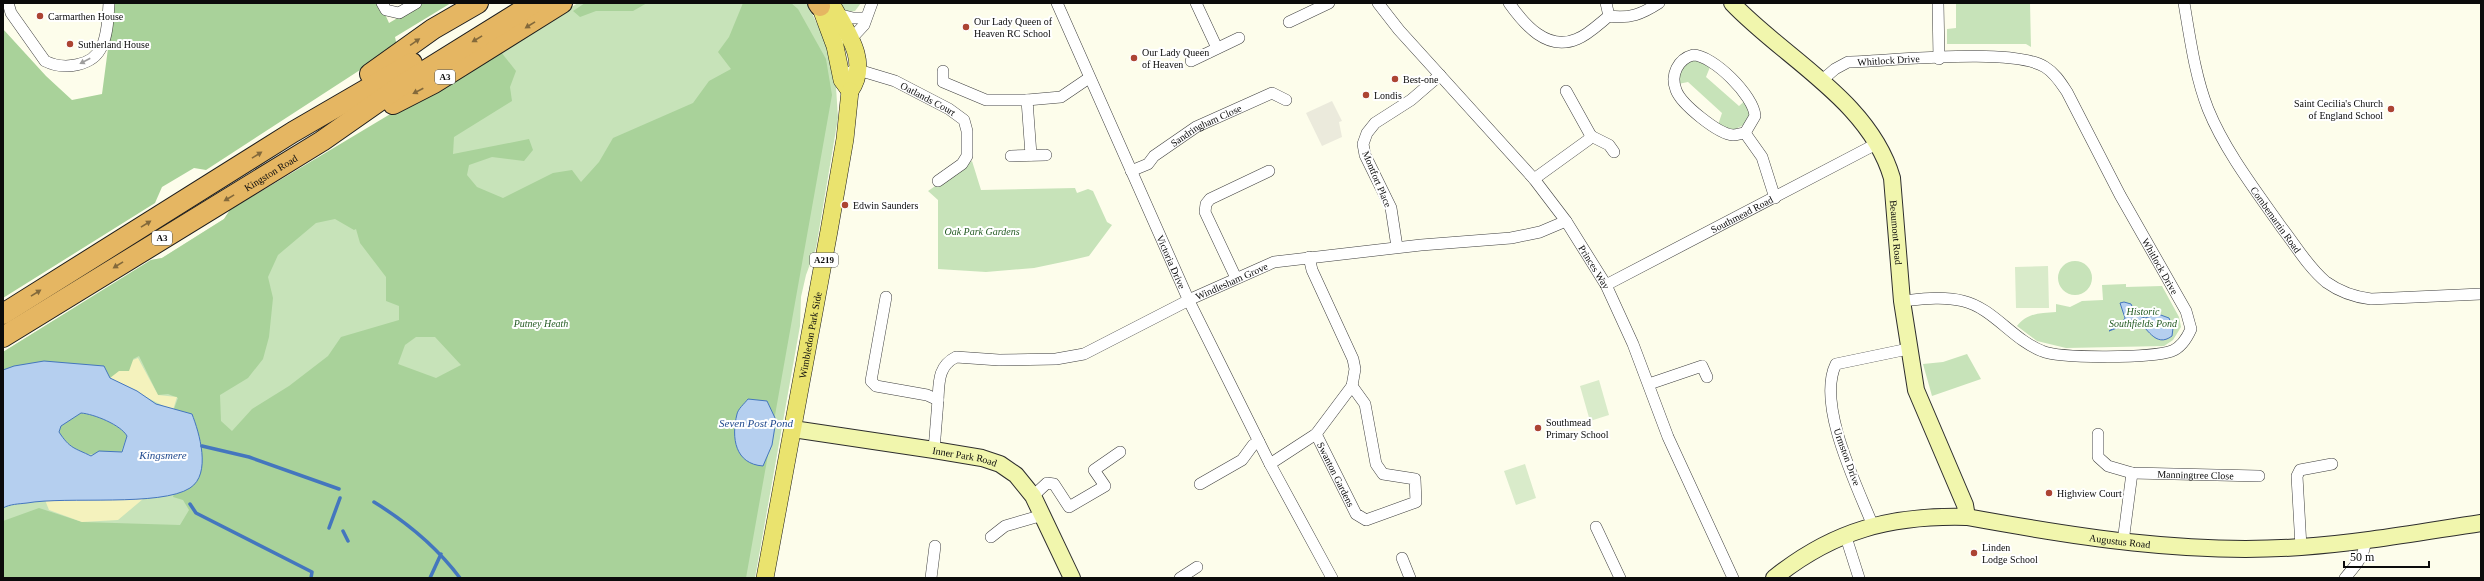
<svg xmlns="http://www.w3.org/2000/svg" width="2484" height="581" viewBox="0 0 2484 581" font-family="Georgia,serif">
  <rect width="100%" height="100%" fill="#fdfdeb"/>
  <path fill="#c7e3b9" d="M578 3H807L830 51 836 87 838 118 816 248 806 275 801 297 800 326 755 578H3V352L151 260 162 258 224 219 230 210C345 140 464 75 578 3Z
    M836 3H861L855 11C846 12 842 10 836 3Z
    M1956 3H2030L2031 47 2026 44H1947V29L1956 28Z
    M1690 60H1696L1710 67 1706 77 1739 106 1747 99 1751 115 1745 124 1734 130 1718 125 1722 113 1688 82 1678 84 1680 69Z
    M972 161 981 190 1075 188 1077 193 1088 189 1093 191 1107 222 1112 225 1089 256 1072 260 1034 268 986 272 938 269V200L928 191Z
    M2058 278a17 17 0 1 1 34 0a17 17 0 1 1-34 0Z
    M2126 284V287L2162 286 2179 317 2181 327 2173 340 2164 346 2066 348 2037 341 2017 326C2027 313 2040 313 2056 312V304L2070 307 2082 301 2103 300 2102 285Z
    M1967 354 1981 379 1932 396 1923 364 1943 362Z"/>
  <path fill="#a9d29a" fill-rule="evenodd" d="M114 3H380L389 23 423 3H451L395 37 397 46 206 170 194 168 162 187 155 203 3 298V29L46 76 72 100 102 94Z
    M585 3H647L633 11H596L580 17 573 11Z
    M743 3H791L798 9 826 59 832 95 746 578H3V521L39 508 82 522 180 525 189 510 183 500 173 497 177 483 171 417 178 398 168 394 158 395 139 356 133 359 137 373 113 378 51 371 3 382V352L151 260 162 258 224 219 230 210 407 104 501 52 516 71 510 87 512 101 454 137 453 154 529 139 533 150 524 161 492 157 469 165 467 175 477 187 503 198 553 173 572 170 581 182 599 162 613 138 693 103 709 81 731 69 718 52 729 37ZM335 219 354 230 356 229 360 243 386 277V301L399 306V320L341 337 328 356 289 386 252 409 232 431 221 421 220 395 248 378 263 359 269 337 273 298 268 277 278 255 316 223ZM416 337H435L461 365 436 378 398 364 405 345Z
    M81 413C95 414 121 425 127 436L121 452C91 452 80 464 59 432L61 426Z"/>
  <path fill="#f4f2bd" d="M138 358 158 395 177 397 173 410C151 401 131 388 110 378L119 371H129L133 360Z
    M143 499 118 520 82 522 49 510 45 500Z"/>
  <path fill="#d9ebca" d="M2048 266 2049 308H2016L2015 267Z
    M1599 380 1609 415 1590 421 1580 386Z
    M1525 464 1536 498 1516 505 1504 471Z"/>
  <path fill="#ebeadc" d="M1332 101 1342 121 1339 122 1342 137 1322 146 1306 113Z"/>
  <path fill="#b5cfef" stroke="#4476be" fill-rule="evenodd" d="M2124 302 2131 304 2136 315 2145 318 2158 314 2169 318 2173 328 2172 336C2155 349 2147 326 2136 320H2129L2125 325 2109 331 2122 323 2125 318 2120 303Z
    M44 361 104 366 110 378 137 391 156 404 192 414C199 432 212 474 190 488 161 507 66 496 27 503 19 504 10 504 3 508V370L14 366ZM81 413C94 414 121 425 127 436L122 452 99 451 91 456C75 448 70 449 59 432L61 426Z
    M748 399 767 401 776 420 772 445 763 466C735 464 731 438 737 414 738 409 744 404 748 399Z"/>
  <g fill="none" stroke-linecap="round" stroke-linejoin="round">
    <path stroke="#4476be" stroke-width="3.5" d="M202 446 249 457 339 489
      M374 502C408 523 436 546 460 578
      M190 504 196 513 312 572 311 578
      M329 528 340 498
      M343 531 348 541
      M430 578 441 554"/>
    <defs>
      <g id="street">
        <path d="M8 3 11 13 45 61C63 70 93 67 102 46 108 33 108 17 109 3"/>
        <path d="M382 3 386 10 399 13 416 3"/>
        <path id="s1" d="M1057 3 1189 301 1270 464 1332 578"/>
        <path d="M1196 3 1217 48"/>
        <path id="s2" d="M1378 3 1399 30 1534 179 1566 221 1606 285 1633 344 1668 437 1733 578"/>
        <path d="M1509 3C1524 24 1547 52 1577 39 1588 35 1600 23 1609 16 1630 19 1642 14 1659 3"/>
        <path d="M1606 3 1609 16"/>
        <path d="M1938 3 1939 59"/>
        <path id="s3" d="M2184 3C2190 38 2195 76 2208 109 2225 151 2256 191 2282 228 2296 246 2308 267 2326 282 2340 292 2354 297 2371 299L2481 294"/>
        <path d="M837 14 853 18H865"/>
        <path d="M1289 22 1329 3"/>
        <path d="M845 38 851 39 864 25 872 3"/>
        <path d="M1693 55C1713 55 1754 96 1755 116L1745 133C1742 133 1737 135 1733 135 1718 134 1681 104 1676 90 1670 75 1678 59 1693 55Z"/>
        <path d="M1191 61 1239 38"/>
        <path id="s4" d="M852 71 865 72 895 81 949 109 964 120 967 131V156L962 164 938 181"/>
        <path d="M943 71V82L986 100H1027L1061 97 1089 78"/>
        <path id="s5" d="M1821 81 1835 69 1848 62C1891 61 2013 47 2045 67 2055 73 2061 83 2067 92L2120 195 2186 311 2191 329C2187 338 2182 347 2172 351 2152 358 2061 359 2042 351 2013 340 1993 308 1963 301 1943 296 1922 299 1902 301"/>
        <path d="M1566 91 1591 136"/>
        <path d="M1027 100 1031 155"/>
        <path d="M1745 133 1762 157 1775 198"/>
        <path d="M1011 156 1046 155"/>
        <path id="s6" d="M1131 171 1148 164 1154 156 1196 127 1272 93 1286 100"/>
        <path d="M1534 179 1588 140 1591 136 1609 145 1614 152"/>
        <path d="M1397 247 1391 208 1365 155 1363 144 1367 133 1375 123 1411 100 1440 75"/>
        <path d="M1236 278 1205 212 1206 204 1210 199 1269 171"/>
        <path id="s7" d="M1606 285 1878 143"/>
        <path id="s8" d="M886 297 871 381 876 386 927 395 938 400C939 382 938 366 956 357L999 360 1056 359 1084 354 1193 298 1274 262 1421 245 1511 238 1540 232 1566 221"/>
        <path d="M1649 384 1702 366 1707 377"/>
        <path id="s9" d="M1316 434 1356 514 1366 520 1416 502 1415 479 1383 474 1376 464 1365 404 1352 386"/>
        <path id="s10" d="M2098 434V457L2108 466 2132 473 2259 476"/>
        <path d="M934 450 938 400"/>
        <path d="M1270 464 1316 434 1352 386 1355 369 1353 359 1312 270 1309 257"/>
        <path d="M1200 484 1242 460 1253 445 1259 442"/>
        <path d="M1033 496 1047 483 1054 484 1069 507 1105 486 1094 470 1120 452"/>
        <path d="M1873 526C1857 486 1816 404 1836 364L1908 349"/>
        <path d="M1596 527 1620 578"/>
        <path d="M1845 534 1859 578"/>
        <path d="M991 537 1005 526 1043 515"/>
        <path d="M2123 542 2132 473"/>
        <path d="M2301 547 2297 476 2300 470 2332 464"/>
        <path d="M1402 558 1410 578"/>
        <path d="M931 578 935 546"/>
        <path d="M1180 578 1197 567"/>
        <path d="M2345 578C2354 567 2366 555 2365 540"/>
      </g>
      <g id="secondary">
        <path id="s11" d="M1732 3C1784 58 1870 101 1892 178L1902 301 1916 390 1965 505 1967 517"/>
        <path id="s12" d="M793 429 934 450 982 458 1000 464 1016 475 1033 496 1072 578"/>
        <path id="s13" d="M1774 578C1834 530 1891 515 1967 517 2077 537 2189 555 2301 547 2361 543 2421 532 2481 523"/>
      </g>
      <g id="primary">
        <path d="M819 3 835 46 842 80 850 91"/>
        <path d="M831 3C845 30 871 61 850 91"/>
        <path id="s14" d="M765 578 829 231 845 139 850 91"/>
      </g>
      <g id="highway">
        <path d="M818 3 820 6"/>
        <path d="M370 74 433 29 478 3"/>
        <path d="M393 104 434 83 562 3"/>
        <path d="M3 314 293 132 412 63"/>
        <path id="s15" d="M3 337 322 141 402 85 534 3"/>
      </g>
    </defs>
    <use href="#street" stroke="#3e3e3e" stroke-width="12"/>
    <use href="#secondary" stroke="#2d2d2d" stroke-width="18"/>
    <use href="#primary" stroke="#1c1c1c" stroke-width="18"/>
    <use href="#highway" stroke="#1c1c1c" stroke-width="22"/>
    <use href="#street" stroke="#fff" stroke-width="11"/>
    <use href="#secondary" stroke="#f1f6ad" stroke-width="16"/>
    <use href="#primary" stroke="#eae36e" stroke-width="17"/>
    <use href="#highway" stroke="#e5b662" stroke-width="20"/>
  </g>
  <defs><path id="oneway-solid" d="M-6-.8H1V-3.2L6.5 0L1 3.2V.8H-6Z"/></defs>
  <g fill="#83693b">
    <use href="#oneway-solid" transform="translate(530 25) rotate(148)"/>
    <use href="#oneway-solid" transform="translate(477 39) rotate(149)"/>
    <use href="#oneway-solid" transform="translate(415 42) rotate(-35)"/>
    <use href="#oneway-solid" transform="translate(418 91) rotate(153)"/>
    <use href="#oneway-solid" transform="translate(257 155) rotate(-32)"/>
    <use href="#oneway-solid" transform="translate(229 198) rotate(149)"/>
    <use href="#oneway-solid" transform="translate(146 224) rotate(-32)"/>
    <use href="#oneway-solid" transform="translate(118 265) rotate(148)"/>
    <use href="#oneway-solid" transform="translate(36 293) rotate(-32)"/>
  </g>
  <use fill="#9d9d9d" href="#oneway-solid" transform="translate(85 61) rotate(152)"/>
  <g fill="#ac4433" stroke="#fff" stroke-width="1.5">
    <circle cx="40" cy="16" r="4"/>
    <circle cx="966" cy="27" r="4"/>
    <circle cx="70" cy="44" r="4"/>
    <circle cx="1134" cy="58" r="4"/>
    <circle cx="1395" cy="79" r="4"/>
    <circle cx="1366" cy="95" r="4"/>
    <circle cx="2391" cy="109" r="4"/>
    <circle cx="845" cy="205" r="4"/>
    <circle cx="1538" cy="428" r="4"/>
    <circle cx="2049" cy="493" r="4"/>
    <circle cx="1974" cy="553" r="4"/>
  </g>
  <g text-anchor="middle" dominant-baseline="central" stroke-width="4" stroke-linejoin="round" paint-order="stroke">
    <g fill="#fff" stroke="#545454" stroke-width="1">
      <rect x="435" y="70" width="20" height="14" rx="3"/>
      <rect x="152" y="231" width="20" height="14" rx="3"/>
      <rect x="810" y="253" width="28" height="14" rx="3"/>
    </g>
    <g font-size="9" font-weight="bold" fill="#0b0b0b">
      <text x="445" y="77">A3</text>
      <text x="162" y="238">A3</text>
      <text x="824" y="260">A219</text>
    </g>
    <g font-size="10" fill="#0b0b0b" stroke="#fff" text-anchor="start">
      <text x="48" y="16">Carmarthen House</text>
      <text x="974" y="21">Our Lady Queen of<tspan x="974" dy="12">Heaven RC School</tspan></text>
      <text x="78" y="44">Sutherland House</text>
      <text x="1142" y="52">Our Lady Queen<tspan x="1142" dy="12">of Heaven</tspan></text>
      <text x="1403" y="79">Best-one</text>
      <text x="1374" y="95">Londis</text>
      <text x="2383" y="103" text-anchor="end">Saint Cecilia's Church<tspan x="2383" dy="12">of England School</tspan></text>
      <text x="853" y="205">Edwin Saunders</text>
      <text x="1546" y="422">Southmead<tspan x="1546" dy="12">Primary School</tspan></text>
      <text x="2057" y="493">Highview Court</text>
      <text x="1982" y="547">Linden<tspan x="1982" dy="12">Lodge School</tspan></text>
    </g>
    <g font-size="10" fill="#0b0b0b" stroke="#fff">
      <text stroke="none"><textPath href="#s5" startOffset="74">Whitlock Drive</textPath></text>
      <text stroke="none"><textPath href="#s4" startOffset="82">Oatlands Court</textPath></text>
      <text stroke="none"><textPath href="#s6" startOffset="89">Sandringham Close</textPath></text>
      <text stroke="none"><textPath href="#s15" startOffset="314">Kingston Road</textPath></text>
      <text transform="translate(1377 179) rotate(67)">Montfort Place</text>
      <text stroke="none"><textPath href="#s7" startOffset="153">Southmead Road</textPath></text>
      <text stroke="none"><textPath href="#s3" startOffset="239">Combemartin Road</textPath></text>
      <text stroke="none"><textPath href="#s11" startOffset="295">Beaumont Road</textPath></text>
      <text stroke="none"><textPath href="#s1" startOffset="283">Victoria Drive</textPath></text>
      <text stroke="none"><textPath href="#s5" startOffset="463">Whitlock Drive</textPath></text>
      <text stroke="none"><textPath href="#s2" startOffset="342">Princes Way</textPath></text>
      <text stroke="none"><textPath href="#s8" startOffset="499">Windlesham Grove</textPath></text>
      <text stroke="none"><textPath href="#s14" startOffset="247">Wimbledon Park Side</textPath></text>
      <text stroke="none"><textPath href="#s12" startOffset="174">Inner Park Road</textPath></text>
      <text transform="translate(1847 457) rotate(70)">Urmston Drive</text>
      <text stroke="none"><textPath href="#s9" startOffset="45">Swanton Gardens</textPath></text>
      <text stroke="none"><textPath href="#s10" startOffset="125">Manningtree Close</textPath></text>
      <text stroke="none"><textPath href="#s13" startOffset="362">Augustus Road</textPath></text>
    </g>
    <g font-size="10" font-style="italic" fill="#245b23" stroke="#fff">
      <text x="982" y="231">Oak Park Gardens</text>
      <text x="2143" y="311">Historic<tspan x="2143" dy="12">Southfields Pond</tspan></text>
      <text x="541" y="323">Putney Heath</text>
    </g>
    <g font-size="11" font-style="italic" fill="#224b8f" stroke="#fff">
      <text x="756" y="423">Seven Post Pond</text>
      <text x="163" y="455">Kingsmere</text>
    </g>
  </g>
  <rect width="2484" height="581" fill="none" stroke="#0b0b0b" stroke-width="8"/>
  <path d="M2344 561v6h85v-6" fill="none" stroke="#0b0b0b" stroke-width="2"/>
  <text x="2350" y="561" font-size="12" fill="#0b0b0b" stroke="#ffffff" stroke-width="3" paint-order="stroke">50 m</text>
</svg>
